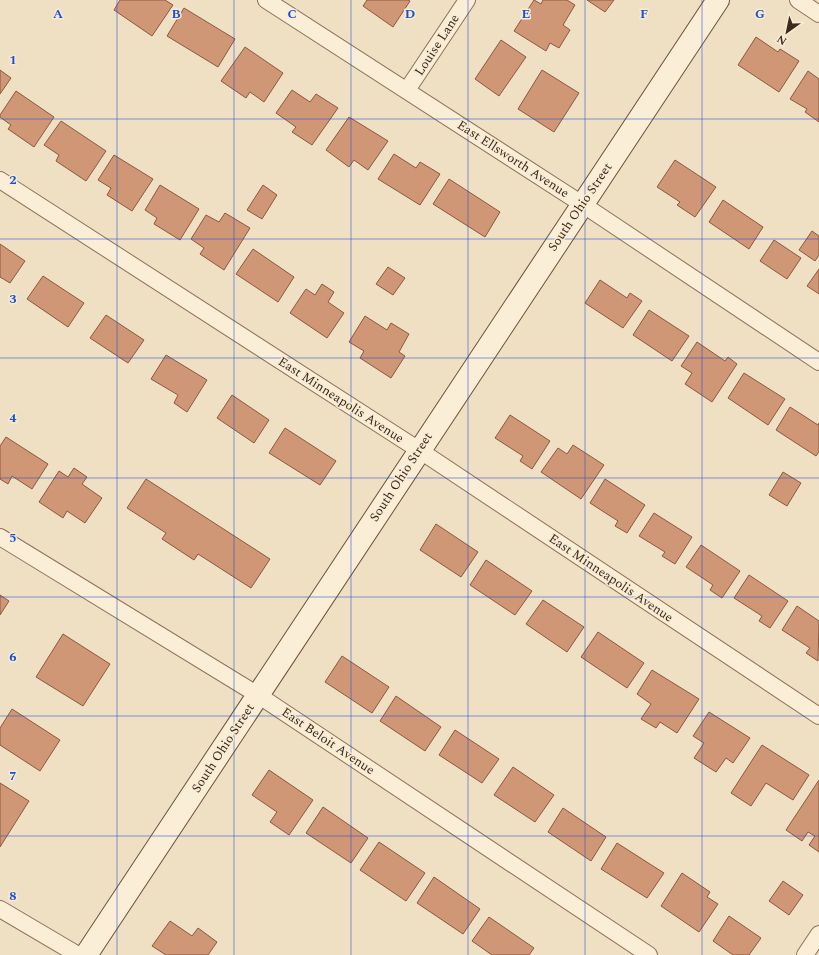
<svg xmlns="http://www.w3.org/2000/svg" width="819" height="955" viewBox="0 0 819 955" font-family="Spectral,serif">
  <rect width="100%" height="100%" fill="#f0e0c3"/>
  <path fill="#d09777" stroke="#8c583d" d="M120 0H165L173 5 152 36 114 10Z
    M367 0H408L410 1 393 27 363 6Z
    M534 0 541 4 543 0H567L575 5 563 25 570 30 559 48 550 43 546 51 514 31Z
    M587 0H614L605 12Z
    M184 8 235 39 218 67 167 36Z
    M756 37 778 52 780 49 799 61 779 92 738 65Z
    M501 40 526 57 499 96 475 79Z
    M245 47 283 73 264 102 250 92 246 98 221 81Z
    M0 70 11 78 0 94Z
    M542 70 579 93 554 132 518 109Z
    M808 71 819 79V122L805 112 807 109 790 99Z
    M292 90 310 102 316 94 338 108 312 145 292 132 296 127 276 113Z
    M16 91 54 117 34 147 8 129 11 125 0 117V115Z
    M349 117 388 141 368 170 354 160 349 167 326 150Z
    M61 121 106 151 86 181 56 161 59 155 44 145Z
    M394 154 416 168 420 162 440 174 420 205 378 179Z
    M114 155 153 179 132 211 107 195 111 188 98 180Z
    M675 160 716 187 695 217 677 205 680 202 657 187Z
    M449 179 500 212 485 237 433 204Z
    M160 185 199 209 180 240 154 224 157 218 145 210Z
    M263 185 277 195 262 219 247 210Z
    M723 200 763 227 749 249 709 222Z
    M225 213 250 228 224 270 200 254 204 248 191 239 206 215 219 222Z
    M812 231 819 236V255L815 261 799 250Z
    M774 240 801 258 787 279 760 261Z
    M0 244 25 261 10 283 0 277Z
    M253 249 294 277 278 302 236 274Z
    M388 267 405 278 393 295 376 284Z
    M819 269V294L807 286Z
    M43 276 84 303 68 327 27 299Z
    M600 280 627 298 630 293 642 301 623 328 585 303Z
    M322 284 334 292 328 302 344 313 327 338 290 313 306 289 315 295Z
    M649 310 689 336 672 361 633 335Z
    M106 315 144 340 128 363 90 338Z
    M365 316 387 330 391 323 409 334 399 352 405 356 391 378 360 358 364 351 349 342Z
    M697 342 725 361 728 357 737 364 712 402 685 384 692 373 681 366Z
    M166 355 207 380 187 412 174 403 178 395 151 379Z
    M744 373 785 399 768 425 728 398Z
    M232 395 269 420 254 443 217 418Z
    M790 407 818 425 819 423V452L816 456 776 430Z
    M510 415 550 441 532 469 520 461 523 456 495 438Z
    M285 428 336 461 320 485 269 453Z
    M6 437 48 464 32 489 12 476 8 484 0 479V446Z
    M573 445 604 465 581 499 541 472 558 448 567 454Z
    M74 468 87 477 82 484 102 498 85 523 67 511 63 518 39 502 59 471 68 477Z
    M783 472 801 483 787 506 769 495Z
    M146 479 270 559 251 588 198 554 194 560 162 539 166 533 127 508Z
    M605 479 645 505 627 533 615 526 618 521 590 503Z
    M654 513 692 537 675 564 662 556 665 552 639 536Z
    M436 524 478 552 461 577 420 550Z
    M701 545 740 571 722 598 710 590 713 585 686 567Z
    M486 560 532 591 515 615 470 585Z
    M749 575 788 601 770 628 759 621 762 616 734 598Z
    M0 595 9 601 0 615Z
    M543 600 584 627 567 652 526 624Z
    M797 606 819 621 818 661 806 653 810 648 782 630Z
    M598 632 644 663 627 688 581 657Z
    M63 634 110 664 83 706 36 677Z
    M342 656 389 687 372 713 325 682Z
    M652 670 699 699 677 733 660 722 656 728 641 719 651 704 637 694Z
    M396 696 441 727 425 751 380 721Z
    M12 709 60 740 40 771 0 745V728Z
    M709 712 750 738 733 763 726 758 716 772 694 758 704 743 693 736Z
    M455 730 499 759 482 783 439 755Z
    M762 745 809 775 793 800 766 783 751 806 731 793Z
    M513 767 554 795 535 822 494 795Z
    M269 770 313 800 289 835 270 822 277 812 252 795Z
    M819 780V852L809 845 815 836 808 832 802 841 786 830Z
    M0 783 29 801 0 847Z
    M323 807 368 838 351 863 306 833Z
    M563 808 606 837 591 861 548 832Z
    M379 842 425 873 406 901 360 870Z
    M617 843 664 873 647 898 601 869Z
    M682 873 710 892 707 897 718 904 699 932 661 906Z
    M434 877 480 909 463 934 417 903Z
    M783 881 803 895 789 915 769 901Z
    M729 916 761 938 749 955H733L713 941Z
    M489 917 534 948 529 955H492L472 941Z
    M170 921 192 936 198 928 217 942 208 955H166L152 946Z"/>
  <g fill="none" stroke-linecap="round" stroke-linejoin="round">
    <defs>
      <path id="minor" d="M266 0 582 204 819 362
        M798 0 819 14
        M407 90 467 0
        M0 180 419 450 819 716
        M0 537 258 695 649 955
        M0 909 78 955
        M805 955 819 934"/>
      <path id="secondary" d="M86 955 718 0"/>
    </defs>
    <use href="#minor" stroke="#8c7159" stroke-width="18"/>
    <use href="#secondary" stroke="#6d523c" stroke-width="24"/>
    <use href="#minor" stroke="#fbeed7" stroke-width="16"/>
    <use href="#secondary" stroke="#fbeed7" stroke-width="22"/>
  </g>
  <path fill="none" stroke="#1d4ed8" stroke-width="1" stroke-opacity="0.55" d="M117 0V955M234 0V955M351 0V955M468 0V955M585 0V955M702 0V955M0 119H819M0 239H819M0 358H819M0 478H819M0 597H819M0 716H819M0 836H819"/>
  <g text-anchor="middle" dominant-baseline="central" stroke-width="3" stroke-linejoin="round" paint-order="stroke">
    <g font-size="13" fill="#3b2a1d" stroke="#f7ebd3">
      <text transform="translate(437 45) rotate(-57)">Louise Lane</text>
      <text transform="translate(513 159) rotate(33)">East Ellsworth Avenue</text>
      <text transform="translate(580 207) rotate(-56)">South Ohio Street</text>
      <text transform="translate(341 400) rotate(33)">East Minneapolis Avenue</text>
      <text transform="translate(401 477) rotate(-57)">South Ohio Street</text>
      <text transform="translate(611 578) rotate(34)">East Minneapolis Avenue</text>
      <text transform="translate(328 741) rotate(34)">East Beloit Avenue</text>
      <text transform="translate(223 748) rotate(-57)">South Ohio Street</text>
    </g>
  </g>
  <g font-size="13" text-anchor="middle" font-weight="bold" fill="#1d4ed8" stroke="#f7ebd3" stroke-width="3" stroke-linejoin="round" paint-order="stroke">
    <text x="58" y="18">A</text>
    <text x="176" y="18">B</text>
    <text x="292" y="18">C</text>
    <text x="410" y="18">D</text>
    <text x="526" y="18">E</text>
    <text x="644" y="18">F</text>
    <text x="760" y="18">G</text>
    <text x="13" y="64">1</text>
    <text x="13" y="184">2</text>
    <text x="13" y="303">3</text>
    <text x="13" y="422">4</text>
    <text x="13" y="542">5</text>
    <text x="13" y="661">6</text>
    <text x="13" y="780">7</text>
    <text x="13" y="900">8</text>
  </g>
  <g transform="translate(787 32) rotate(213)" stroke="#f7ebd3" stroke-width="3" paint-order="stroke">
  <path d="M0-3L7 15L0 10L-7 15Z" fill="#3b2a1d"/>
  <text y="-6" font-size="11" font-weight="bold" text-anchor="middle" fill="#3b2a1d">N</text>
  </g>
</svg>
